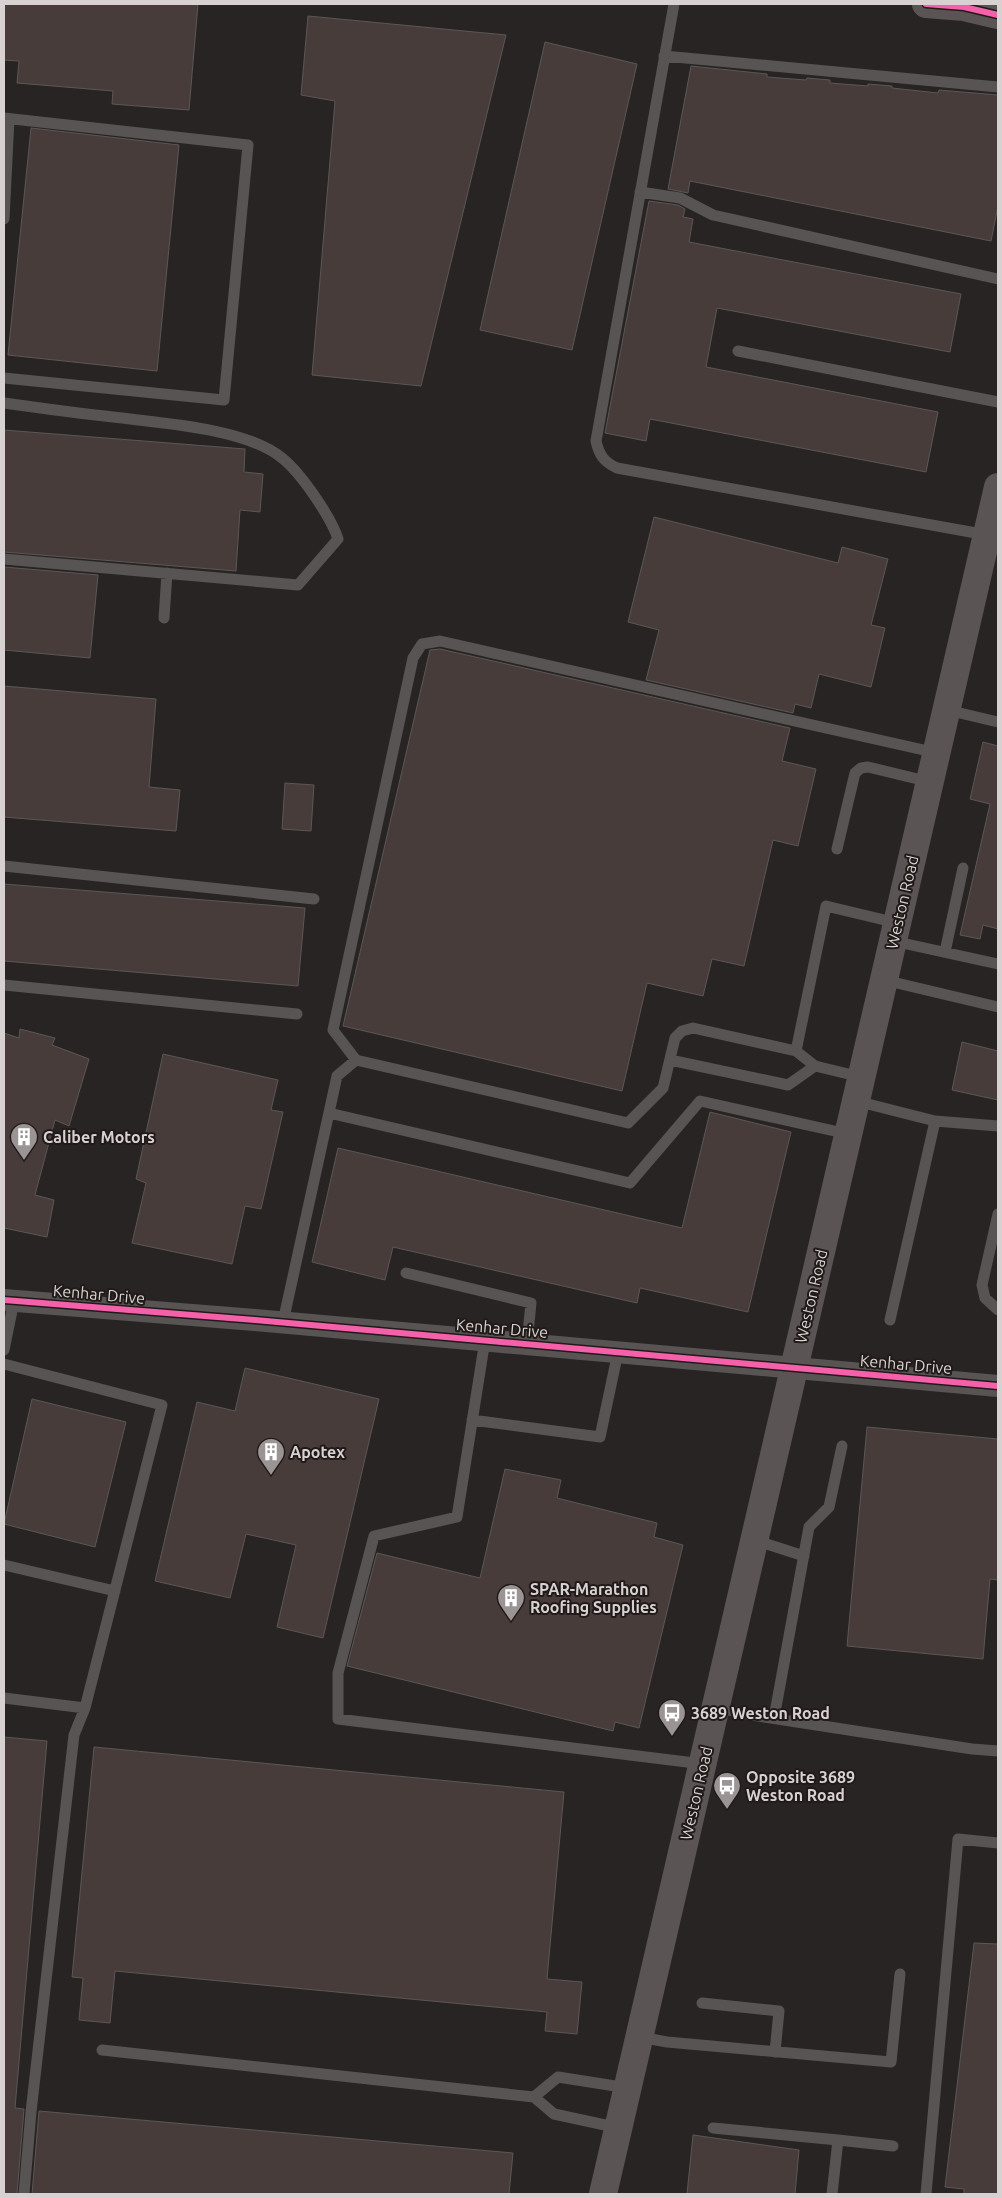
<svg xmlns="http://www.w3.org/2000/svg" width="1002" height="2198" viewBox="0 0 1002 2198" font-family="Ubuntu,sans-serif">
  <rect width="100%" height="100%" fill="#292424"/>
  <path fill="#483c3b" stroke="#5b5757" d="M4 4H198L189 110 112 104 113 91 17 83 19 61 4 60Z
    M308 16 506 35 421 386 312 375 335 101 301 95Z
    M545 42 637 64 572 350 480 330Z
    M691 66 767 74V77L806 80 807 78 830 80V83L868 86V84L892 86V88L938 93 939 90 998 95V206L991 241 690 181 688 193 668 189Z
    M31 128 179 145 157 371 8 355Z
    M649 201 678 205 685 209 683 217 693 219 689 242 961 294 950 352 717 308 706 367 938 412 926 472 650 419 646 441 605 433Z
    M4 430 245 449 244 472 263 474 260 512 240 510 236 571 4 552Z
    M654 517 838 563 842 547 888 559 871 625 885 628 871 687 819 674 811 708 795 704 793 713 646 680 659 630 628 622Z
    M4 567 98 575 90 658 4 650Z
    M440 649 790 728 782 761 816 769 798 846 773 840 744 966 712 959 703 996 647 983 622 1091 343 1026 430 650Z
    M4 686 156 699 149 787 180 790 176 831 4 817Z
    M983 742 998 746V929L983 925 980 939 960 935 990 804 970 799Z
    M285 783 314 785 311 831 282 829Z
    M4 884 305 908 298 986 4 961Z
    M20 1029 55 1038 52 1045 89 1059 69 1126 55 1120 35 1195 54 1200 47 1237 4 1228V1033L19 1038Z
    M962 1042 998 1051V1100L952 1090Z
    M163 1054 278 1080 271 1110 283 1112 261 1209 245 1206 232 1264 132 1243 146 1183 136 1179Z
    M710 1112 791 1132 748 1312 640 1288 637 1303 393 1247 385 1280 312 1262 338 1148 682 1228Z
    M245 1368 379 1399 323 1638 277 1627 296 1545 246 1534 230 1598 155 1581 197 1402 235 1411Z
    M32 1399 126 1422 95 1547 4 1524Z
    M867 1427 998 1439V1580L990 1579 983 1659 847 1646Z
    M505 1469 561 1480 557 1498 657 1523 654 1537 683 1545 639 1728 615 1722 613 1731 347 1666 377 1553 480 1578Z
    M4 1737 47 1741 15 2108 24 2109 17 2194H4Z
    M94 1747 564 1792 547 1979 582 1982 577 2034 545 2031 547 2012 115 1971 110 2023 79 2020 83 1978 72 1977Z
    M974 1943 998 1944V2194H964V2189L945 2187Z
    M39 2111 513 2153 509 2194H32Z
    M693 2135 799 2150 795 2194H687Z"/>
  <g fill="none" stroke-linecap="round" stroke-linejoin="round">
    <path stroke="#575453" stroke-width="11" d="M674 4 596 441C599 455 604 462 617 468L987 535
      M664 56 998 87
      M4 118 248 145 224 400 4 378
      M640 192 680 198 713 215 998 279
      M4 219 9 119
      M738 351 998 402
      M4 403C40 408 77 413 113 417 160 423 246 428 282 458 301 473 331 517 338 539L298 585 4 559
      M164 618 167 573
      M947 710 998 722
      M837 849 855 773 861 768 868 767 930 782
      M4 866 314 899
      M893 941 998 964
      M945 952 963 868
      M884 980 998 1007
      M4 985 297 1014
      M796 1051 826 906 897 923
      M670 1060 788 1085 815 1066
      M861 1077 815 1066 796 1051 693 1028 682 1031 675 1038 663 1088 628 1123 356 1060 333 1030 413 658 422 644 440 641 937 753
      M856 1101 935 1121 890 1320
      M329 1113 630 1183 700 1101 848 1134
      M935 1121 998 1126
      M998 1214 982 1285 985 1298 998 1310
      M406 1273 531 1303 527 1343
      M283 1322 337 1076 356 1060
      M485 1340 457 1517 374 1536 338 1673V1719L703 1764
      M4 1350 14 1301
      M4 1364 162 1405 85 1708 4 1698
      M472 1420 600 1437 618 1352
      M754 1540 804 1556
      M4 1565 115 1591
      M716 1707 745 1714 972 1749 998 1751
      M774 1718 809 1527 829 1507 842 1446
      M702 2003 779 2011 775 2052
      M640 2037 667 2042 891 2062 900 1974
      M102 2050 534 2097 558 2077 628 2088
      M534 2097 554 2114 619 2128
      M713 2128 838 2140 832 2194
      M838 2140 893 2146
      M24 2194 31 2112 74 1735 85 1708
      M926 2194 958 1839 998 1843"/>
    <path stroke="#575453" stroke-width="22" d="M4 1300 255 1320 998 1386"/>
    <path stroke="#5a5554" stroke-width="28" d="M926 4 964 7 998 15
      M603 2194 998 487"/>
    <defs>
      <path id="cycleway" d="M926 4 964 7 998 15
        M4 1300 255 1320 998 1386"/>
    </defs>
    <use href="#cycleway" stroke="#211a19" stroke-width="9"/>
    <use href="#cycleway" stroke="#f560ab" stroke-width="6"/>
  </g>
  <defs>
    <symbol id="building-pin" viewBox="-11 -11 22 30"><path d="M0 17L-7.5 6A9.5 9.5 0 1 1 7.5 6Z" fill="#9a9594" stroke="#211a19"/><path d="M-4-6H4V6H1V3H-1V6H-4ZM-2.5-4.3h1.7v1.8h-1.7ZM.8-4.3h1.7v1.8H.8ZM-2.5-1h1.7V.8h-1.7ZM.8-1h1.7V.8H.8Z" fill="#fff"/></symbol>
    <symbol id="bus-pin" viewBox="-11 -11 22 30"><path d="M0 17L-7.5 6A9.5 9.5 0 1 1 7.5 6Z" fill="#9a9594" stroke="#211a19"/><path d="M-5-6H5V4H4V6H2V4H-2V6H-4V4H-5ZM-3.5-4V0h7V-4ZM-3.5 1.2v1.5H-2V1.2ZM2 1.2v1.5H3.5V1.2Z" fill="#fff"/></symbol>
  </defs>
  <g fill-rule="evenodd">
    <use href="#building-pin" x="8" y="1121" width="32" height="43"/>
    <use href="#building-pin" x="255" y="1436" width="32" height="43"/>
    <use href="#building-pin" x="495" y="1582" width="32" height="43"/>
    <use href="#bus-pin" x="656" y="1697" width="32" height="43"/>
    <use href="#bus-pin" x="711" y="1770" width="32" height="43"/>
  </g>
  <g text-anchor="middle" dominant-baseline="central" stroke-width="4" stroke-linejoin="round" paint-order="stroke">
    <g font-size="16" fill="#d7d2d1" stroke="#211a19">
      <text transform="translate(902 902) rotate(-77)">Weston Road</text>
      <text transform="translate(99 1294) rotate(5)">Kenhar Drive</text>
      <text transform="translate(811 1296) rotate(-77)">Weston Road</text>
      <text transform="translate(502 1328) rotate(5)">Kenhar Drive</text>
      <text transform="translate(906 1364) rotate(5)">Kenhar Drive</text>
      <text transform="translate(696 1793) rotate(-77)">Weston Road</text>
    </g>
    <g font-size="16" font-weight="bold" fill="#d7d2d1" stroke="#211a19" text-anchor="start">
      <text x="43" y="1137">Caliber Motors</text>
      <text x="290" y="1452">Apotex</text>
      <text x="530" y="1589">SPAR-Marathon<tspan x="530" dy="18">Roofing Supplies</tspan></text>
      <text x="691" y="1713">3689 Weston Road</text>
      <text x="746" y="1777">Opposite 3689<tspan x="746" dy="18">Weston Road</tspan></text>
    </g>
  </g>
  <rect width="1002" height="2198" fill="none" stroke="#d7d2d1" stroke-width="10"/>
</svg>
